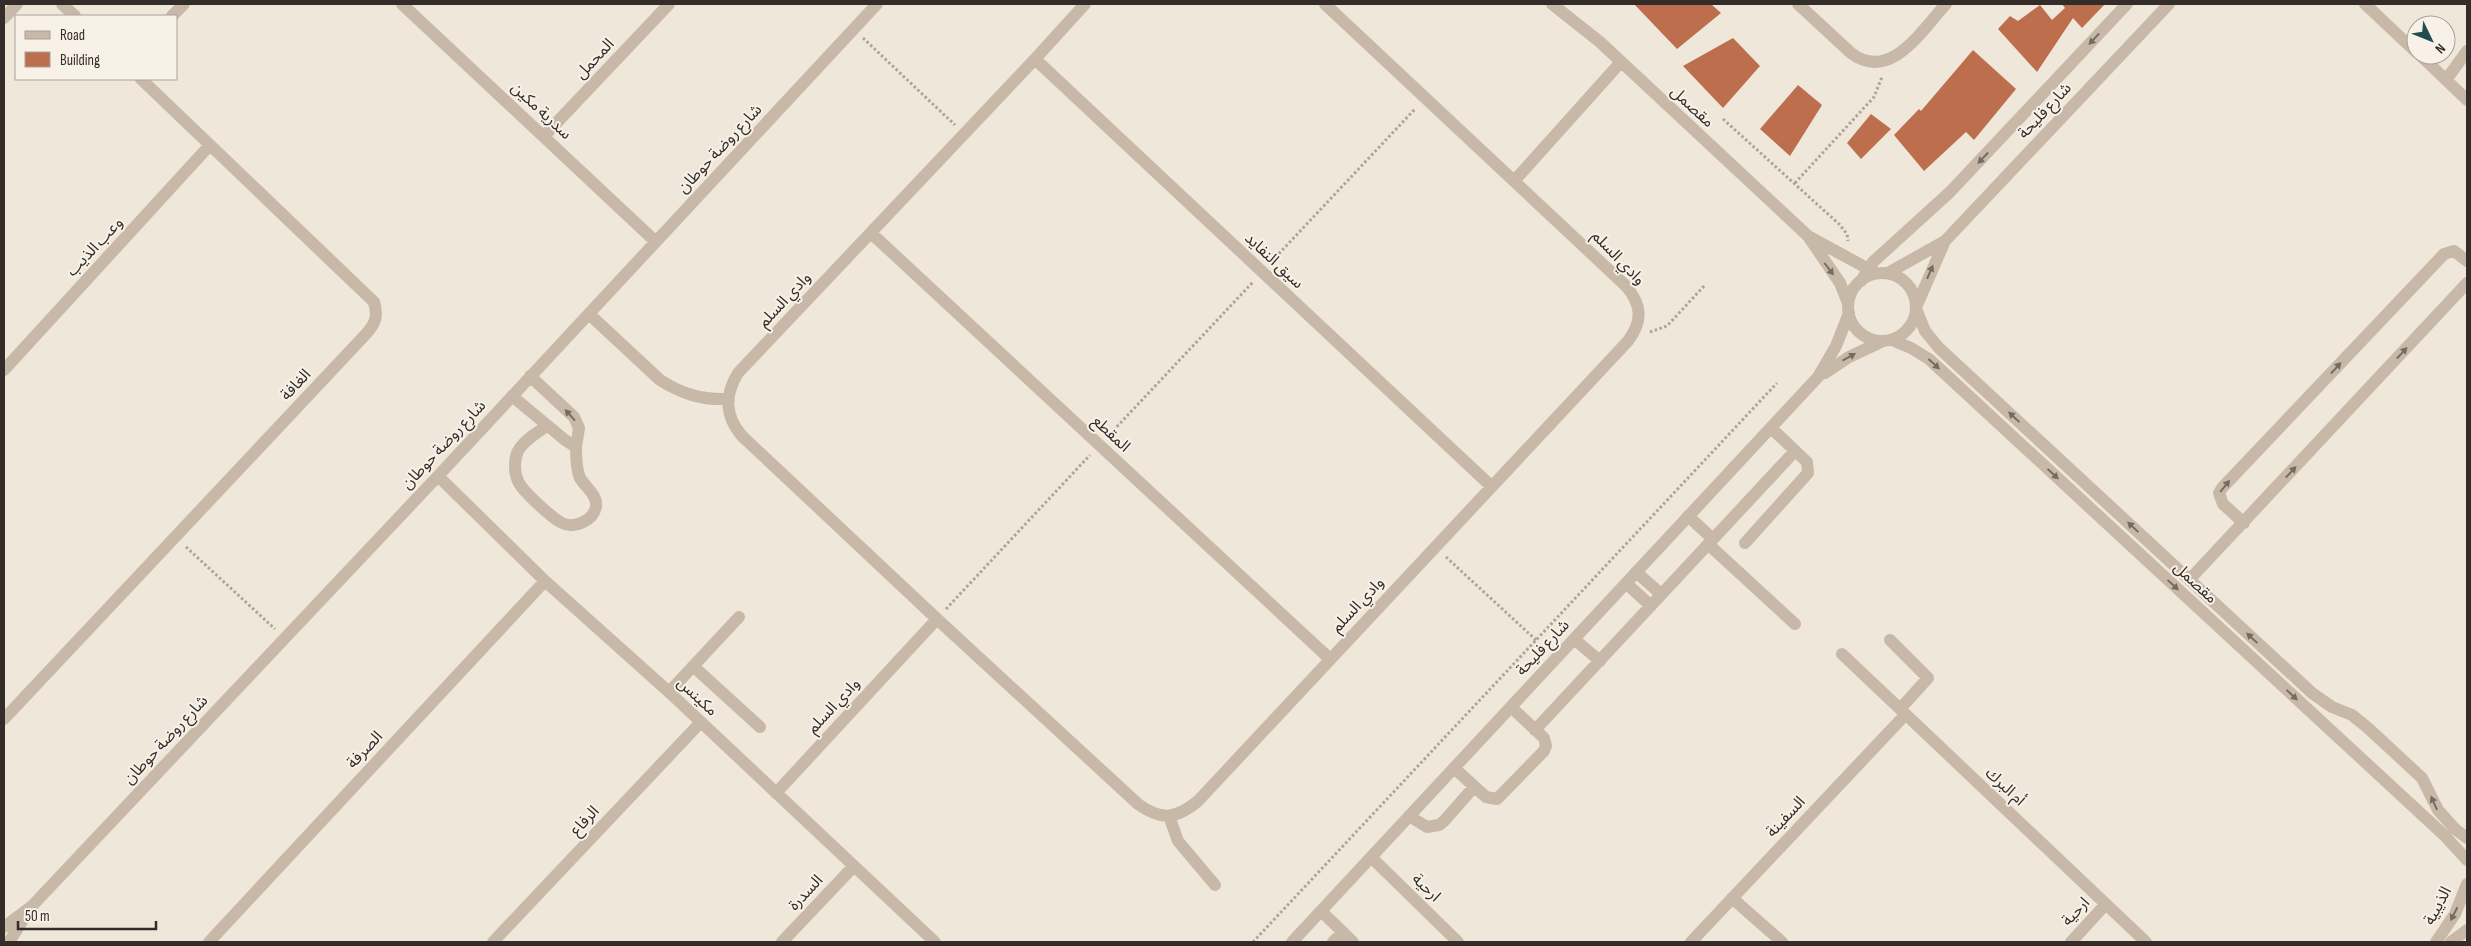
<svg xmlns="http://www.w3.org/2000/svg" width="2471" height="946" viewBox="0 0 2471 946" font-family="'Sofia Sans Condensed','Noto Sans Arabic',sans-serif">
  <rect width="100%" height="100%" fill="#f0e7db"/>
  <path fill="#bc6e4d" d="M1634 4H1711L1721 13 1677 49Z
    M2062 4H2105L2082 28 2073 18 2037 72 1998 29 2010 16 2018 21 2040 5 2052 20 2065 8Z
    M1733 38 1760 66 1723 108 1683 66Z
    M1973 50 2016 89 1974 140 1966 132 1924 171 1894 135 1919 109 1921 111Z
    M1798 85 1822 105 1790 156 1760 129Z
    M1871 114 1891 129 1861 159 1847 143Z"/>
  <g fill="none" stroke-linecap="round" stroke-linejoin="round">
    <path stroke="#b2a293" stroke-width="3" stroke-dasharray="2.5 2.5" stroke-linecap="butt" d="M863 38 955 125
      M1723 119 1839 224 1847 234 1848 241
      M1795 183 1874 97 1882 77
      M1272 261 1415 109
      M1650 332 1667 326 1705 285
      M1110 434 1253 282
      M186 547 275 629
      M1446 557 1536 640
      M946 609 1090 455
      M1253 942 1777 383"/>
    <path stroke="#c7b8a8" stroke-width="12" d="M62 4 75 16
      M402 4 656 242
      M1085 4 1035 59 738 373C724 396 725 416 742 436L937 619 1138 804C1161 821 1176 819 1198 801L1628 341C1643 321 1642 305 1626 286L1325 4
      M1552 4 1600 42 1808 236 1840 283 1848 303
      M1798 4 1851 53C1890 83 1922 30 1946 4
      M2365 4 2416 52
      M172 16 184 4
      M4 18 17 4
      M2420 55 2467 100
      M1035 59 1491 486
      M2446 80 2467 51
      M544 136 669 4
      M1515 180 1620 63
      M871 233 1330 659
      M1808 236 1874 272
      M1848 307a34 34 0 1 1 68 0a34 34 0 1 1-68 0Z
      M1888 273 1945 241 2169 4
      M1861 281 1873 262 1950 192 2127 4
      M1917 305 1944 243
      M1917 311 1925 331 1939 348 2312 693 2332 707 2352 715 2368 728 2422 778 2438 810 2455 829 2467 838
      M589 314 660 380C682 394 702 400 727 399
      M1892 340 1911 348 1929 359 2444 835 2467 860
      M4 370 210 145
      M1825 373 1849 357 1883 341
      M512 396 565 440 576 447 579 428 574 417 530 376
      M547 426C538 432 524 440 518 451 514 459 514 472 518 481 522 491 552 518 562 523 574 529 593 521 596 507 598 495 585 487 580 478 576 469 576 457 576 447
      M438 476 545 581 669 692 935 942
      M1688 516 1713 539
      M2244 523 2223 504 2219 493 2222 488 2444 254 2454 251 2467 261
      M1745 543 1808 473 1807 462 1771 428
      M1708 544 1795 624
      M1636 572 1661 594
      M2190 579 2467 283
      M1626 583 1651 606
      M1574 639 1600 661
      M1890 640 1928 678 1900 709
      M1842 654 2146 942
      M693 666 760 727
      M669 692 739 617
      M4 719 366 334C376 323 378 316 374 302L141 79
      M1535 730 1795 451
      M1454 768 1486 797 1497 799 1544 751 1546 746 1544 738 1511 707
      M776 793 937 619
      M1169 816 1178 841 1215 885
      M1409 816 1427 827 1439 825 1444 821 1474 787
      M1371 857 1458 942
      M1732 898 1782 942
      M1321 911 1353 942
      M4 927 32 906 438 476 877 4
      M9 942 26 915
      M209 942 545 581
      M493 942 700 723
      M782 942 854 866
      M1292 942 1818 377 1836 346 1849 313
      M1333 942 1343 932
      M1691 942 1905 715
      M2071 942 2106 904
      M2436 942 2455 914 2467 884
      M2451 942 2467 930"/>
  </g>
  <defs><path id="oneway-solid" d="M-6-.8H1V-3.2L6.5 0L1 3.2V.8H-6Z" transform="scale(1.25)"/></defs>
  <g fill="#766b62">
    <use href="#oneway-solid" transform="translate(2094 39) rotate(133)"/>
    <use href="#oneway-solid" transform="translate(1983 158) rotate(133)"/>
    <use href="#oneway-solid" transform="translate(1829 269) rotate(53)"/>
    <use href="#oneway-solid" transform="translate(1930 272) rotate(-67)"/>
    <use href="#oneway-solid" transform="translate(2402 353) rotate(-47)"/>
    <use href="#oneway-solid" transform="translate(1849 357) rotate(-29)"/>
    <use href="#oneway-solid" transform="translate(1934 364) rotate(42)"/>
    <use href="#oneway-solid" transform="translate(2336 368) rotate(-47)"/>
    <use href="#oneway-solid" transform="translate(570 415) rotate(-132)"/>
    <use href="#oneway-solid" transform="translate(2014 417) rotate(-137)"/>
    <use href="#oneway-solid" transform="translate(2291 472) rotate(-47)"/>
    <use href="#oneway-solid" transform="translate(2053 474) rotate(43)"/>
    <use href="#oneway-solid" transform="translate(2225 486) rotate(-51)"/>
    <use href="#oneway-solid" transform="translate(2133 527) rotate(-137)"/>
    <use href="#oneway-solid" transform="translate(2173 585) rotate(43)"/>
    <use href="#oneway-solid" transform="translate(2252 638) rotate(-137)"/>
    <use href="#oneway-solid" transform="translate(2292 695) rotate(43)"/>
    <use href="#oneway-solid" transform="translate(2434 803) rotate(-114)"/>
    <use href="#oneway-solid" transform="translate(2454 914) rotate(117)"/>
  </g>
  <g text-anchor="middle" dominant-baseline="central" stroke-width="4" stroke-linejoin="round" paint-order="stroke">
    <g font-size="16" fill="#342c28" stroke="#f8f1e7">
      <text transform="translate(595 59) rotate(-47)">المحمل</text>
      <text transform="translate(1692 107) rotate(43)">مقصمل</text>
      <text transform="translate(541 111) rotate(43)">سدرية مكين</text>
      <text transform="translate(2045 111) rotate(-47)">شارع فليحة</text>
      <text transform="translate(720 149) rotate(-47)">شارع روضة حوطان</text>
      <text transform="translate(95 247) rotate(-47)">وعب الذيب</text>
      <text transform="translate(1618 258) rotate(46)">وادي السلم</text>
      <text transform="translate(1274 261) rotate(43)">سيق النفايد</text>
      <text transform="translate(785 300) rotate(-47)">وادي السلم</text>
      <text transform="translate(296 385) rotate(-47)">الغافة</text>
      <text transform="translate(1111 434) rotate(43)">المقطع</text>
      <text transform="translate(444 445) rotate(-47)">شارع روضة حوطان</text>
      <text transform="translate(2195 583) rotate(43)">مقصمل</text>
      <text transform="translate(1358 605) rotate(-47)">وادي السلم</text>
      <text transform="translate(1543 648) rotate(-47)">شارع فليحة</text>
      <text transform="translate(697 697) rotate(43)">مكينس</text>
      <text transform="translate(834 706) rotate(-47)">وادي السلم</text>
      <text transform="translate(166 740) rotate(-47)">شارع روضة حوطان</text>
      <text transform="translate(365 750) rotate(-47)">الصرفة</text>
      <text transform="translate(2005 787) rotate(43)">أم البرك</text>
      <text transform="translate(1786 817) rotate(-47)">السفينة</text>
      <text transform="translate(585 821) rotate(-47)">الرفاع</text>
      <text transform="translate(1426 888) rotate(44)">ارحية</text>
      <text transform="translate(806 893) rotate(-47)">السدرة</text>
      <text transform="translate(2438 906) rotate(-62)">الذيبية</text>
      <text transform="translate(2076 912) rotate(-47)">ارحية</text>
    </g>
  </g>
  <rect width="2471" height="946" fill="none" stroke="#342c28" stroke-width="10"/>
  <rect x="15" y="15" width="162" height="65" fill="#f8f1e7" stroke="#aaa29b"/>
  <rect x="25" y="31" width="25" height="8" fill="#c7b8a8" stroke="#aaa29b"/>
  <text x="60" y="40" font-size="15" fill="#342c28">Road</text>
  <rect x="25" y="52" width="25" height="15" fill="#bc6e4d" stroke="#aaa29b"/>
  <text x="60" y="65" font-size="15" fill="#342c28">Building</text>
  <g transform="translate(2431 40) rotate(133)"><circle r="24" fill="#f8f1e7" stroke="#aaa29b"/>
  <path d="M0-4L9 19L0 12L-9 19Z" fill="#214c52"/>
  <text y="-8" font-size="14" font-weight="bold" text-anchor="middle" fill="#342c28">N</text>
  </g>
  <path d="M18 921v8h138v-8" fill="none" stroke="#342c28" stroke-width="2.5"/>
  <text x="25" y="921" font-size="15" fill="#342c28" stroke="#f8f1e7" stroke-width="4" paint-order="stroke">50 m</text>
</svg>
